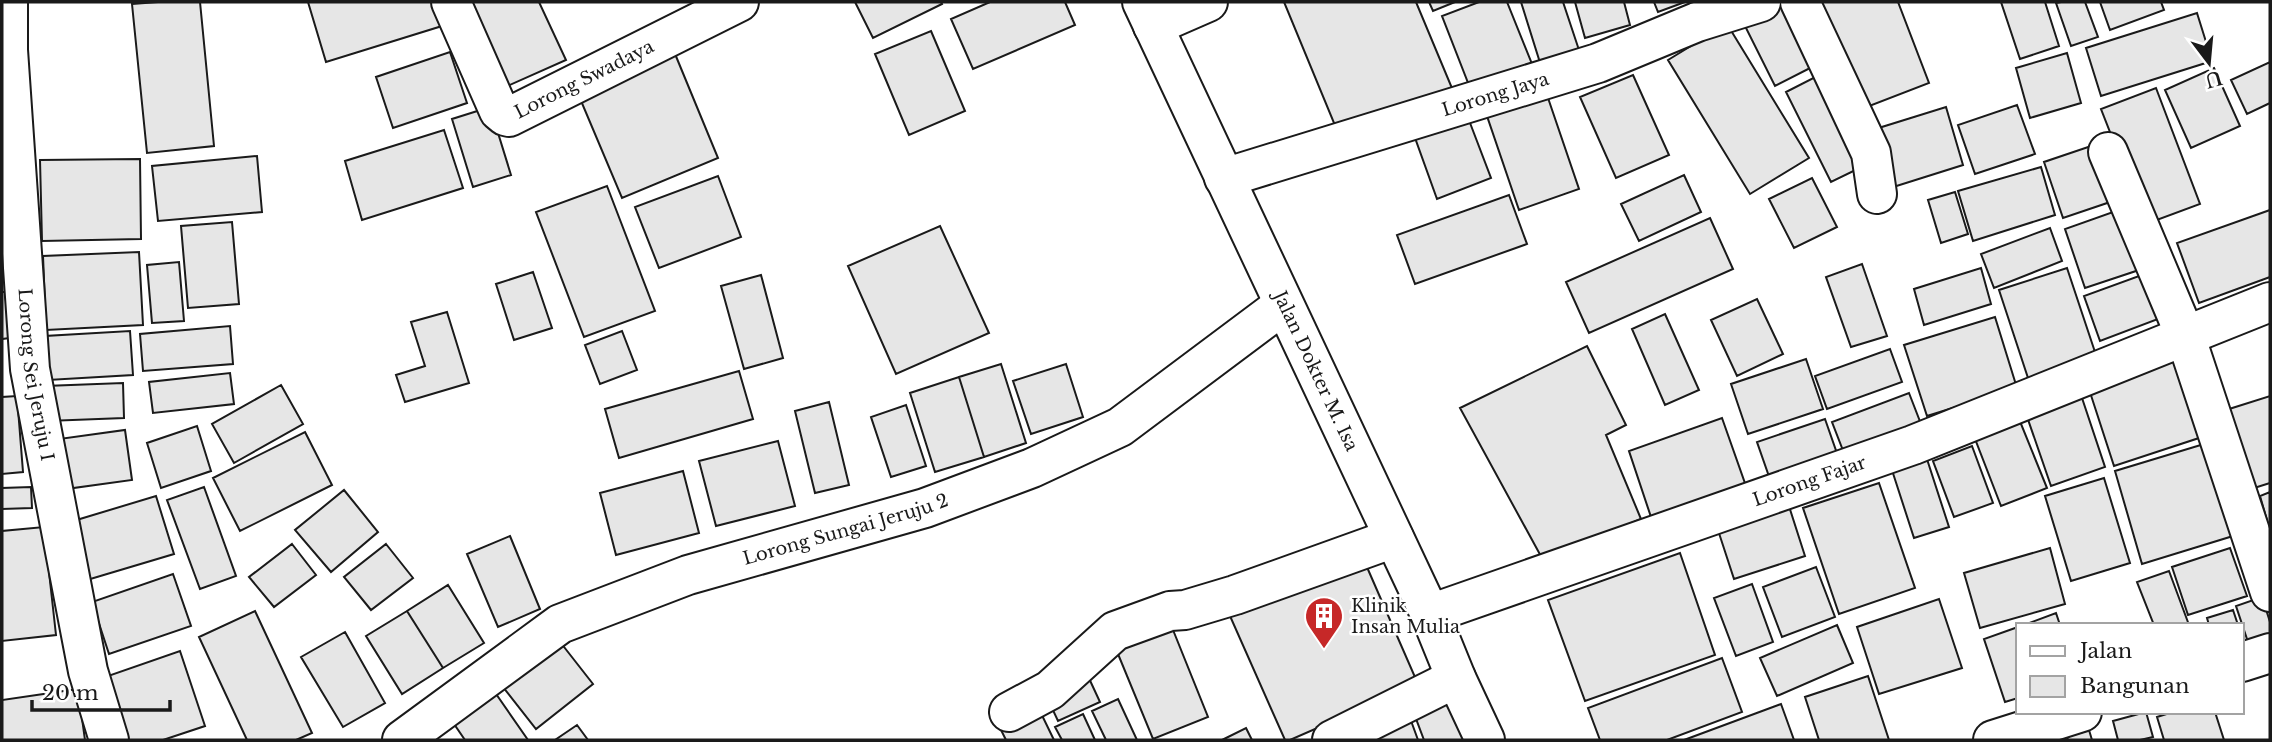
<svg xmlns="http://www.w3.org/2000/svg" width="2272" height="742" viewBox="0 0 2272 742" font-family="'Libre Baskerville',serif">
  <rect width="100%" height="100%" fill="#fff"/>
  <path fill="#e6e6e6" stroke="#1a1a1a" stroke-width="2" d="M158 2H200L214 146 147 153 132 4Z
    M308 2H434L442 26 326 62Z
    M463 2H539L566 60 503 88Z
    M855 2H941L942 4 873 38Z
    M990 2H1065L1075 25 973 69 951 19Z
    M1284 2H1416L1454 93 1341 140Z
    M1429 2H1455L1433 11Z
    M1479 2H1507L1534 69 1472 93 1442 16Z
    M1521 2H1563L1581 56 1542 69Z
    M1575 2H1624L1630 25 1585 38Z
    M1654 2H1685L1658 12Z
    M1774 2H1787L1818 64 1775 86 1741 18Z
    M1818 2H1898L1929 83 1859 110Z
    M2001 2H2045L2059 46 2020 59Z
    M2061 2H2085L2098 37 2071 46 2056 3Z
    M2100 2H2161L2164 10 2110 30Z
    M2197 13 2212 61 2101 96 2086 48Z
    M1727 24 1809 158 1750 194 1668 60Z
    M931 31 965 111 909 135 875 54Z
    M673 49 718 158 622 198 576 89Z
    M450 52 467 103 393 128 376 77Z
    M2067 53 2081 103 2030 118 2016 68Z
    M2270 62V103L2247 114 2231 80Z
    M2214 68 2240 126 2191 148 2165 90Z
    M1827 71 1872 162 1831 182 1786 92Z
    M1633 75 1669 155 1616 178 1580 97Z
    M2156 88 2200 204 2146 224 2101 109Z
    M1547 95 1579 189 1519 210 1487 116Z
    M2017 105 2035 154 1975 174 1958 125Z
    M490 107 511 175 473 187 452 119Z
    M1946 107 1963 165 1887 189 1869 131Z
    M1467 115 1491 178 1437 199 1414 135Z
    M444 130 463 188 362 220 345 161Z
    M2097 144 2116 200 2063 218 2044 162Z
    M257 156 262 212 158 221 152 166Z
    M140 159 141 239 42 241 40 160Z
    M2041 167 2055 215 1973 241 1958 191Z
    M1684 175 1701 212 1639 241 1621 204Z
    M718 176 741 237 659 268 635 207Z
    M1812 178 1837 227 1794 248 1769 199Z
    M607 186 655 311 584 337 536 212Z
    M1955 192 1968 234 1941 243 1928 200Z
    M1509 195 1527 244 1415 284 1397 235Z
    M2130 206 2151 266 2085 288 2065 229Z
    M2270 210V277L2199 303 2177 243Z
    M1710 218 1733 269 1589 333 1566 282Z
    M232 222 239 304 188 308 181 226Z
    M940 226 989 333 896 374 848 266Z
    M2050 228 2062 261 1994 288 1981 254Z
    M139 252 143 325 46 330 43 256Z
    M179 262 184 321 152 323 147 265Z
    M1862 264 1887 336 1851 347 1826 277Z
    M1981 268 1991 304 1924 325 1914 289Z
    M2067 268 2097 358 2029 381 1999 290Z
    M533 272 552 328 514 340 496 284Z
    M2150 272 2166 316 2100 341 2084 296Z
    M761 275 783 358 744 369 721 286Z
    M2 292H5L10 338 2 339Z
    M1757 299 1783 354 1737 376 1711 320Z
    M447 312 469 383 405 402 396 375 425 366 411 322Z
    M1665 314 1699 390 1665 405 1632 329Z
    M1995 317 2017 388 1927 416 1904 345Z
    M230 326 233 364 143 371 140 334Z
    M130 331 133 375 48 380 45 336Z
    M622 331 637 370 600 384 585 345Z
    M1587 346 1626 425 1606 435 1641 519 1543 560 1460 408Z
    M1890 349 1902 382 1827 409 1815 376Z
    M2174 354 2202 437 2114 466 2087 383Z
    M1806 359 1823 409 1748 434 1731 384Z
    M1001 364 1026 443 984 457 959 377Z
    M1066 364 1083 417 1031 434 1013 381Z
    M739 371 753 419 619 458 605 409Z
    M230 373 234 404 153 413 149 382Z
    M959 377 984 457 935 472 910 393Z
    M123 383 124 418 47 421 45 386Z
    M281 385 303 424 234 463 212 424Z
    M2078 386 2105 467 2051 486 2023 405Z
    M1909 393 1926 437 1849 466 1832 422Z
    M17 396 23 472 2 474V397Z
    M2270 396V483L2251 489 2226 410Z
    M829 402 849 485 815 493 795 411Z
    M906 405 926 466 891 477 871 417Z
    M2017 414 2047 488 2001 506 1972 431Z
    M1722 418 1747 489 1653 523 1629 451Z
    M1825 419 1840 462 1772 485 1757 442Z
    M197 426 211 471 161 488 147 443Z
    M125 430 132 480 66 489 59 439Z
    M305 432 332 485 240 531 213 478Z
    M778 441 795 506 716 526 699 461Z
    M2204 444 2233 536 2142 564 2115 471Z
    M1972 446 1993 503 1954 517 1933 461Z
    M1925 453 1949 527 1914 538 1890 464Z
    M683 471 699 533 616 555 600 493Z
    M2104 478 2130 563 2071 581 2045 496Z
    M1879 483 1915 588 1839 614 1803 508Z
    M31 487 32 508 2 509V488Z
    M204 487 236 576 200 589 167 500Z
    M344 490 378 532 331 572 295 530Z
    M2270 492V531L2260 496Z
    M156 496 174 554 87 580 70 522Z
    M1787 500 1805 556 1734 579 1716 524Z
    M44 527 56 635 2 641V531Z
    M510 536 540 609 498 627 467 554Z
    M292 544 316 575 274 607 249 577Z
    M386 544 413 578 371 610 344 577Z
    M2050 548 2065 604 1980 628 1964 573Z
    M2230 548 2247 596 2188 615 2172 567Z
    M1680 553 1715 655 1585 701 1548 600Z
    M1363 558 1418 684 1290 740H1285L1230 616Z
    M1816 567 1835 617 1782 637 1763 587Z
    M2169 571 2189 625H2154L2137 582Z
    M173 574 191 626 109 654 92 602Z
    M1752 584 1773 642 1736 656 1714 598Z
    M448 585 484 643 443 668 407 611Z
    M2262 597 2270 622V645L2251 651 2236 606Z
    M1939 599 1962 668 1879 694 1857 627Z
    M2233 610 2238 625H2209L2207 618Z
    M255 611 312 733 296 740H247L199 637Z
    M407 611 443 668 402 694 366 636Z
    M2056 613 2060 625H2024Z
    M1167 615 1208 717 1153 739 1111 637Z
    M1837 625 1853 663 1777 696 1760 658Z
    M2018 627V698L2005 702 1984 639Z
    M345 632 385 703 343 727 301 657Z
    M557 638 593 684 536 729 499 682Z
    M180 651 205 726 163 740H126L105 677Z
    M1722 658 1742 712 1667 740H1600L1588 708Z
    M1087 674 1100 702 1058 721 1045 693Z
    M1868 676 1889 740H1819L1805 697Z
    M78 689 85 740H2V700Z
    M494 691 528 740H465L452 721Z
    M1452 694 1468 740H1424L1412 708Z
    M1118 699 1137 740H1106L1092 711Z
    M1781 704 1794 740H1684Z
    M1037 705 1054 740H1006L998 724Z
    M2146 712 2153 737 2140 740H2118L2113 721Z
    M2173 712H2215L2224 740H2164L2157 717Z
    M1083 714 1095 740H1062L1055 727Z
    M1410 718 1418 740H1347Z
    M577 725 588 740H555Z
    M1246 728 1252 740H1222Z
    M2089 730 2092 740H2068L2067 737Z"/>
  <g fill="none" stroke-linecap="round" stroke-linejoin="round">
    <defs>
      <g id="minor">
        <path id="s1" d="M8 2V50L30 369 88 671 109 740"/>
        <path id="s2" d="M451 2 499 111 505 116 509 117 739 2"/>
        <path id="s3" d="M1142 2 1430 614 1456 678 1485 740"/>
        <path d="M1800 2 1871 153 1877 194"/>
        <path d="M1153 26 1208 2"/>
        <path d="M2108 152 2185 335 2270 592"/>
        <path id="s4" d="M1224 178 1598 63 1697 22 1761 2"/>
        <path id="s5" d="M1430 614 1913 445 2270 302"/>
        <path d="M2242 662 2270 653"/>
        <path d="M1009 712 1050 690 1115 631 1170 611 1185 610 1235 595 1394 538"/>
        <path id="s6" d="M402 740 560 624 688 575 925 508 1032 468 1120 427 1283 305"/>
        <path d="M1332 740 1456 678"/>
        <path d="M1993 740 2082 712"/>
      </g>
    </defs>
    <use href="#minor" stroke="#1a1a1a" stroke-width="42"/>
    <use href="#minor" stroke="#fff" stroke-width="38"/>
  </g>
  <defs>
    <symbol id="building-pin" viewBox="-11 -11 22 30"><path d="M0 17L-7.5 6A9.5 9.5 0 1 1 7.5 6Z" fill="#c62828" stroke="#fff"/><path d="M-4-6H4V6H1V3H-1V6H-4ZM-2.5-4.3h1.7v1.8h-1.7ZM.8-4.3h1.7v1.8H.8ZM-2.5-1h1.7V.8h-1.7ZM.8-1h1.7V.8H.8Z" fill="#fff"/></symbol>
  </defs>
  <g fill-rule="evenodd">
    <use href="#building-pin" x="1302" y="594" width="44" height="60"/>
  </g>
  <g text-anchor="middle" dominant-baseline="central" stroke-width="5" stroke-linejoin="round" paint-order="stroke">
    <g font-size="18" fill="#1a1a1a" stroke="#fff">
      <text stroke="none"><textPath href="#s2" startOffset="215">Lorong Swadaya</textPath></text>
      <text stroke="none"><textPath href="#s4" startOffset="284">Lorong Jaya</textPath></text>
      <text stroke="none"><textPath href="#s3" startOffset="408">Jalan Dokter M. Isa</textPath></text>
      <text stroke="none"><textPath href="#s1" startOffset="374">Lorong Sei Jeruju I</textPath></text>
      <text stroke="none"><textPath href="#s5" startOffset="402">Lorong Fajar</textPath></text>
      <text stroke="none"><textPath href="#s6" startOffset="497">Lorong Sungai Jeruju 2</textPath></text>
    </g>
    <g font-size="18" fill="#1a1a1a" stroke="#fff" text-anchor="start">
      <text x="1351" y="606">Klinik<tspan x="1351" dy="21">Insan Mulia</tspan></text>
    </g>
  </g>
  <rect width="2272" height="742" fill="none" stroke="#1a1a1a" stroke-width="7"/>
  <rect x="2016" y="623" width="228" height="91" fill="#ffffff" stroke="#a3a3a3" stroke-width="2"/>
  <rect x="2030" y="646" width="35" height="10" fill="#ffffff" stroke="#a3a3a3" stroke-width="2"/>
  <text x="2080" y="658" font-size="21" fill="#1a1a1a">Jalan</text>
  <rect x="2030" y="676" width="35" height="21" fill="#e6e6e6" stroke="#a3a3a3" stroke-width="2"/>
  <text x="2080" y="693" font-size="21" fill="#1a1a1a">Bangunan</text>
  <g transform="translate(2209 63) rotate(164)" stroke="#ffffff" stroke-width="5" paint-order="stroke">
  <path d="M0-5L12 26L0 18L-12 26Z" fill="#1a1a1a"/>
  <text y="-10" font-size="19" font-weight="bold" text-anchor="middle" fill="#1a1a1a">U</text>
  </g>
  <path d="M32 700v10h138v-10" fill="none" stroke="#1a1a1a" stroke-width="3.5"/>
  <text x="42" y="700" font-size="21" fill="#1a1a1a" stroke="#ffffff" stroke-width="5" paint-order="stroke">20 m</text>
</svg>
